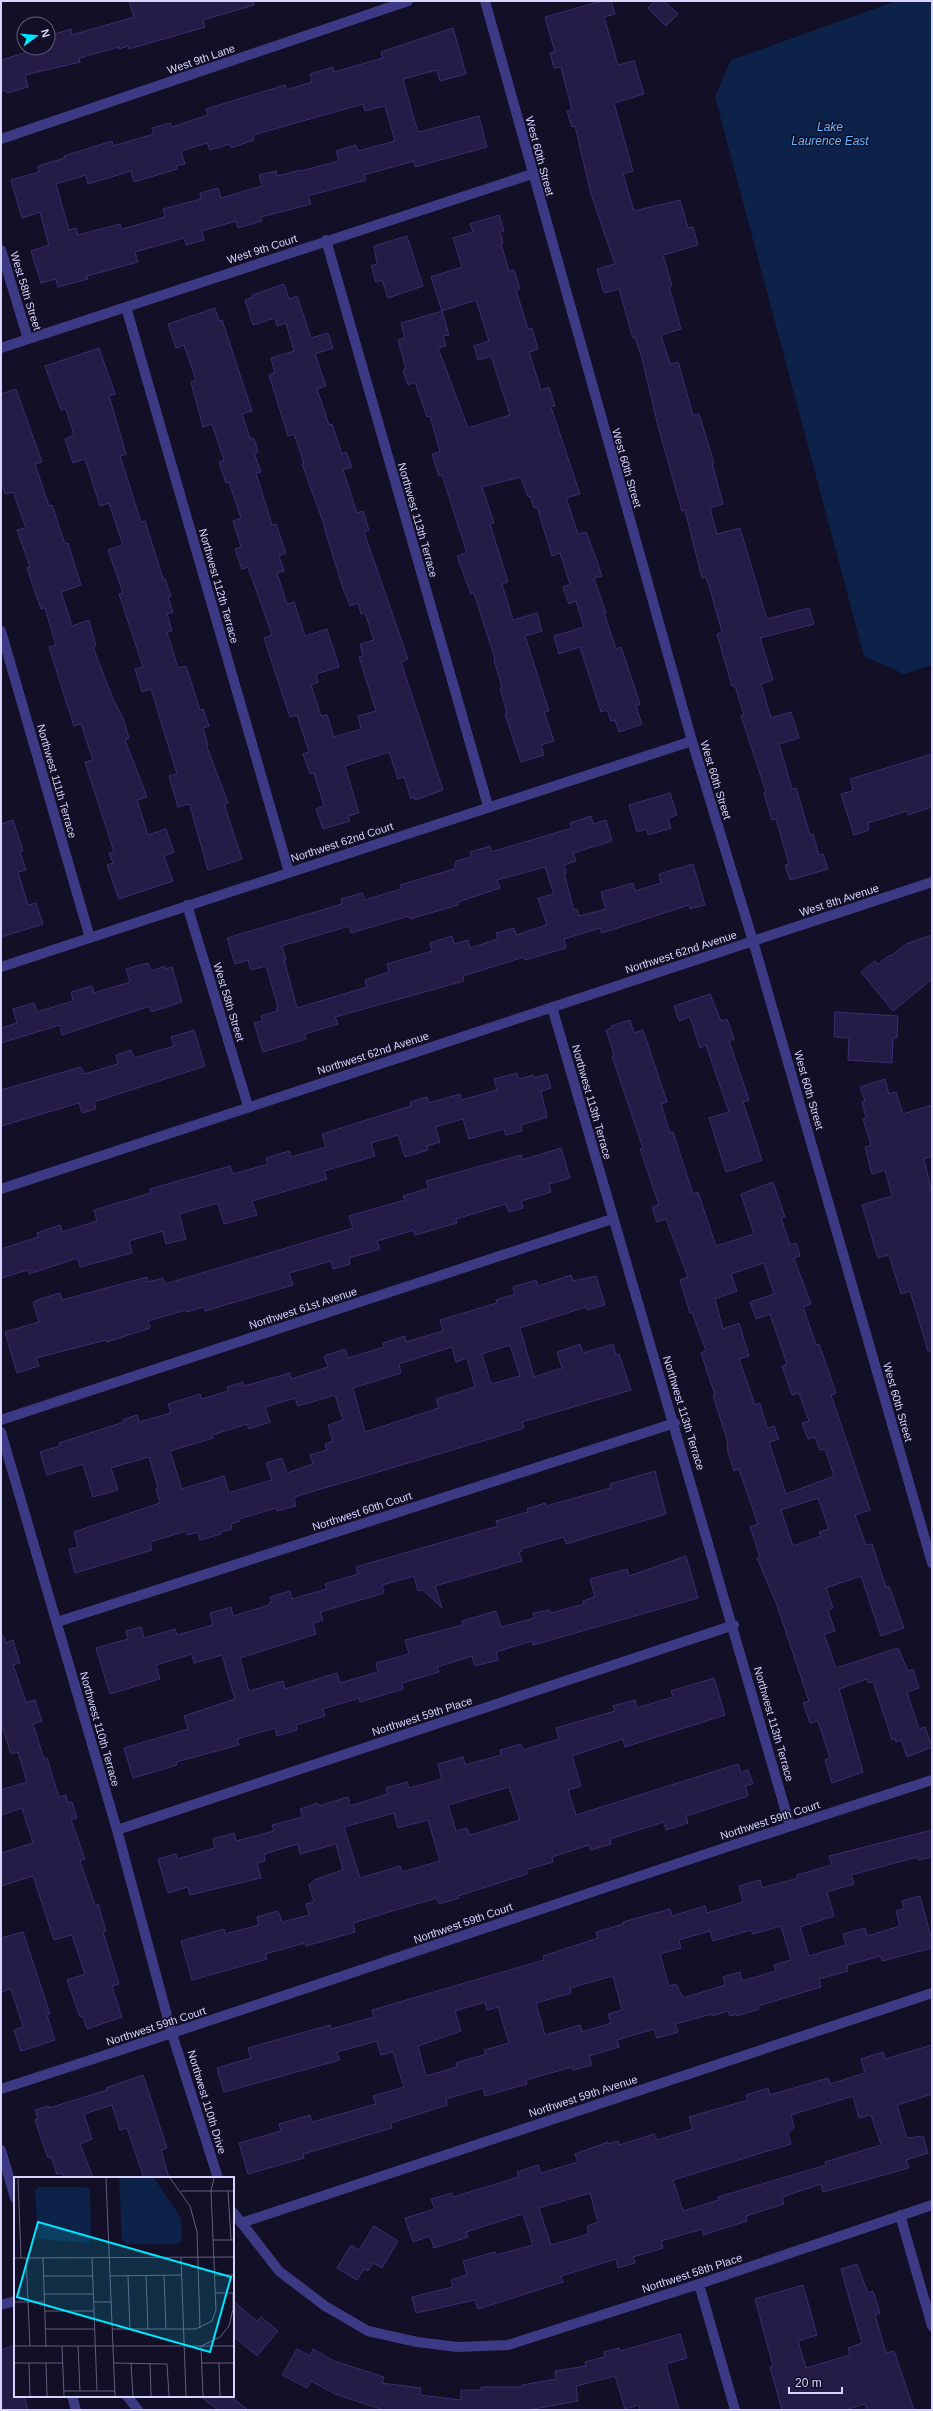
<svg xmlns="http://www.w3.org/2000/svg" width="933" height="2411" viewBox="0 0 933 2411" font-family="Helvetica,sans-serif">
  <rect width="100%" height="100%" fill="#130f26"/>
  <path fill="#0c2248" d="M896 1H932V665L904 674 864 656 715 97 731 60Z"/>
  <path fill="#241b47" stroke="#3b2d73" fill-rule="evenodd" d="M129 1H253L254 5 203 20 205 27 129 49 128 46 119 49V47L79 58 80 62 25 75 28 87 7 93 6 90 1 92V60L34 50 33 48H48V36L71 29 72 35 134 17Z
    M602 1H611L615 14 604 17 618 65 634 61 644 94 614 103 633 171 623 174 634 211 680 200 688 228 693 227 698 245 663 255 672 286 669 287 681 329 661 335 670 364 678 362 693 415 699 414 714 463H712L723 504 710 508 717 534 740 528 767 619 809 608 814 624 760 638 773 680 761 684 771 718 791 712 799 738 779 744 792 789 796 788 810 835 813 834 819 855 823 854 828 869 790 880 785 865 789 864 776 819 772 820 764 793 766 792 741 716 744 715 735 686H732L717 634 722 632 710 589 706 577 702 578 685 510 682 511 658 426 642 358 635 337 633 338 619 289 604 293 597 269 615 264 591 194 575 126 572 127 567 111 572 110 561 67 554 68 550 53 555 52 545 17Z
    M655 1H664L678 14 666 26 648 8Z
    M453 28 466 74 440 81 437 70 403 79 415 123 419 132 479 116 487 147 415 167 414 161 364 175 366 180 308 196 311 204 261 217 262 221 238 228 236 221 202 231 204 240 186 245 184 238 135 252 138 262 87 276 88 279 58 287 56 279 41 283 31 251 49 245 40 212 22 218 11 180 39 172 38 166 65 158 64 156 112 141 113 146 154 134 152 128 170 123 172 127 208 115 206 109 285 85 286 90 312 82 310 74 333 67 334 72 383 58 381 52ZM363 104 365 111 385 106 395 141 358 151 356 145 336 151 339 161 301 171V170L277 176 276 171 259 175 262 186 221 198 218 188 200 193 201 199 163 209 165 217 122 229 120 224 78 235 76 228 69 230 56 184 86 175 88 184 131 171 134 182 177 169 176 166 185 164 181 151 207 143 210 150 230 144 231 148 254 140 253 135Z
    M499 215 504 231 500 232 503 243 501 244 509 271 514 270 520 289 516 290 528 329 532 328 538 349 529 352 541 390 549 387 555 406 551 407 580 494 566 498 578 534 586 532 597 561 602 576 594 578 606 613H604L616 649 621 647 640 704 636 706 642 724 619 732 615 720 611 721 607 710 601 712 580 647 559 654 554 636 584 627 576 601 569 604 563 587 570 584 560 553 552 556 537 507 534 508 530 496 528 497 521 477 482 487 494 523 490 524 508 582 502 584 513 620 537 613 542 631 525 636 549 711 544 712 554 741 541 745 544 755 521 762 505 714 507 713 500 688 502 687 494 660 495 659 474 593 471 594 457 556 467 553 442 475 439 476 432 454 440 452 430 416 427 417 415 382 408 385 403 370 406 369 398 340 405 338 401 323 442 311 449 335 443 336 446 346 438 348 468 428 510 415 491 356 478 360 474 346 489 341 476 300 442 311 431 277 462 267 453 238 473 232 470 224Z
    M407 236 423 286 388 298 382 280 376 282 371 266 377 264 374 246Z
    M284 284 289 299 297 296 311 338 328 333 333 348 315 354 326 386 317 389 329 425 332 424 342 454 346 452 352 467 343 470 357 513 363 511 369 530 364 532 408 659 401 662 443 790 415 800 414 797 411 799 404 777 398 779 389 752 345 766 359 813 348 816 350 821 323 829 316 809 324 806 314 773 310 774 303 754 309 752 297 715 290 717 264 638 272 635 248 567 242 569 235 549 241 547 233 521 241 518 229 482 226 483 219 462 224 460 212 424 203 427 191 382 196 380 184 345 176 348 168 324 215 308 219 321 222 320 252 411 242 414 250 438 254 439 258 451 255 455 261 472 256 473 272 525 276 524 286 553 279 556 284 571 277 573 287 604 294 602 305 636 327 629 339 667 316 674 318 682 311 685 321 716 327 715 334 737 361 729 358 716 376 711 359 657 363 656 360 644 374 640 365 613 361 614 358 603 350 606 343 588 324 527H325L302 464 304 463 294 434 288 436 269 375 275 373 271 358 294 351 286 323 277 326 275 318 253 325 245 300 253 297 252 295Z
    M99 348 115 394 109 396 126 454 120 456 141 522 145 521 163 579H165L171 596 168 597 173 612 167 614 172 631 167 632 178 668 186 666 200 710 203 709 209 726 203 728 208 746 207 747 228 803 224 804 242 859 208 870 190 806 188 804 178 807 169 776 177 774 151 689 142 692 135 669 143 667 119 594 123 593 108 550 123 545 109 503 100 506 85 459 73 463 65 439 74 435 66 409 61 410 45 366Z
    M16 389 42 462 35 464 49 506 52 505 65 544 68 543 81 585 61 592 72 626 89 620 96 646 93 647 113 699 123 718 129 738 125 740 147 797 137 800 148 835 166 829 174 852 164 856 173 881 119 899 107 865 113 863 109 853 114 852 85 762 93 760 81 724 74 726 49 647 56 645 45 608 41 609 27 568 30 567 17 530 26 528 13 492 5 494 1 481V394Z
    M932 754V807L908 815 907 811 868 823 869 830 854 835 841 794 853 791 850 779Z
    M670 793 677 815 668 818 671 828 648 835 647 829 637 832 629 805Z
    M591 816 593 824 606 820 612 841 573 853 576 861 564 865 566 873H564L574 910 577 909 579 916 606 909 601 892 633 883 635 891 661 883 659 874 693 864 705 905 690 909 689 905 602 933 600 928 564 939 566 948 525 960 524 957 463 976 464 981 335 1017 338 1024 305 1034 306 1039 263 1052 254 1023 263 1021 261 1016 277 1011 276 1008 278 1007 266 966 251 970 248 960 235 964 227 938 342 904 341 899 362 893 365 900 401 889 400 885 454 869 456 861 472 857 470 852 490 846 491 852 572 828 570 823ZM545 867 554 894 538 898 547 925 516 935 514 928 496 933 498 939 470 948 468 940 454 944 452 936 430 943 432 951 387 964 389 972 365 980 367 987 297 1008 284 960H286L282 946 349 926 351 933 409 916 410 919 458 905V902L500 888 497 880Z
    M13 820 23 851 20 852 26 870 18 872 28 905 36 903 43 924 1 937V824Z
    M932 935V979L893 1011 861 972 875 961 878 964 890 955 891 956 906 944Z
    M148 963 151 971 165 966 166 969 172 967 182 1002 151 1012 150 1006 62 1035 60 1025 1 1043V1028L17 1023 13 1009 34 1003 37 1012 73 1001 71 992 92 986 94 993 130 982 126 969Z
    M710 994 721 1021 727 1019 734 1039 729 1041 749 1100 743 1102 762 1160 726 1172 709 1118 729 1112 706 1045 700 1048 690 1017 679 1021 674 1006Z
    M835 1012 898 1016 897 1038H893L892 1063 848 1060 849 1038 834 1037Z
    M630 1020 634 1033 643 1030 667 1102 661 1104 670 1133 673 1132 693 1194 698 1192 716 1246 754 1234 741 1194 773 1182 785 1217 781 1218 790 1245 796 1243 800 1256 794 1258 811 1304 803 1307 816 1345 819 1344 836 1393 831 1395 870 1510 855 1515 866 1545 872 1544 886 1587 889 1586 904 1628 881 1636 861 1576 826 1588 833 1608 828 1610 835 1631 824 1634 836 1668 898 1648 908 1671 913 1669 919 1688 907 1692 919 1729 925 1727 932 1747 907 1757 901 1740 896 1742 895 1738 892 1740 873 1681 868 1683 867 1679 839 1689 863 1772 832 1783 825 1760 830 1758 818 1721 810 1723 803 1703 809 1701 777 1605 757 1558 760 1557 750 1527 758 1524 739 1469 734 1471 728 1452 727 1439 713 1396 715 1395 701 1353 706 1351 692 1312 690 1313 680 1280 688 1277 666 1219 657 1222 652 1207 659 1205 640 1149 643 1148 612 1056 614 1055 606 1030 612 1028 611 1026ZM764 1263 774 1294 750 1302 756 1319 770 1314 787 1364 782 1366 792 1395 799 1393 809 1421 802 1423 808 1439 815 1437 820 1450 825 1449 834 1476 786 1494 769 1442 779 1439 774 1426 767 1428 760 1403 755 1405 739 1359 749 1356 739 1323 723 1329 715 1299 737 1291 731 1274ZM818 1498 829 1529 819 1532 821 1536 793 1546 781 1510Z
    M194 1030 205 1066 94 1102 96 1109 82 1113 79 1103 1 1126V1090L81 1067 84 1074 118 1064 116 1055 131 1050 134 1058 174 1046 171 1037Z
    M517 1073 519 1079 533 1075 534 1078 547 1074 551 1088 541 1091 547 1117 521 1125 522 1131 506 1135 504 1129 469 1139 463 1119 435 1127 440 1142 427 1146 428 1150 405 1157 398 1135 371 1143 375 1156 324 1171 327 1179 252 1201 257 1215 224 1224 218 1203 179 1214 186 1239 166 1244 163 1231 129 1241 132 1253 80 1267 78 1258 29 1274 28 1270 1 1278V1249L38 1237 37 1233 60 1225 62 1232 97 1221 94 1210 151 1193 150 1189 230 1166 233 1174 268 1164 266 1158 289 1151 291 1157 326 1147 322 1134 411 1106 410 1102 427 1097 429 1103 460 1094 461 1100 497 1090 494 1079Z
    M885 1079 889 1094 896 1092 903 1114 932 1105V1156L924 1159 932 1194V1351H928L910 1291 901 1294 889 1255 878 1258 862 1205 892 1196 885 1170 872 1174 865 1147 871 1145 863 1119 866 1118 862 1102 865 1101 860 1087Z
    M561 1148 570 1178 549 1184 551 1192 521 1201 523 1208 509 1212 506 1204 456 1219 457 1223 415 1235 414 1230 377 1241 380 1249 349 1258 350 1264 333 1269 331 1261 289 1273 293 1285 205 1311 204 1307 187 1312 186 1310 148 1321 150 1328 107 1342 106 1340 36 1358 39 1366 17 1373 5 1332 39 1322 33 1302 37 1300 60 1293 62 1300 147 1277 148 1282 163 1278 165 1284 353 1228 349 1216 405 1200 403 1196 429 1188 426 1181 521 1155 522 1160Z
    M571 1275 573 1281 596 1276 605 1305 587 1310 586 1307 520 1328 534 1377 562 1368 557 1352 580 1344 583 1353 613 1344 616 1355 619 1354 631 1390 522 1422 524 1428 496 1437 294 1497 296 1506 277 1511 276 1508 239 1519 240 1521 231 1524 232 1529 221 1532V1534L200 1540 197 1532 188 1535 186 1531 150 1542 152 1550 75 1573 69 1549 78 1547 74 1532 160 1503 156 1489 158 1488 149 1457 111 1468 118 1490 93 1497 83 1464 47 1475 40 1452 60 1446 59 1443 124 1422V1419L137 1415 139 1422 171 1413 168 1404 200 1394 202 1399 228 1391 227 1387 243 1382 244 1386 290 1373 291 1379 328 1367 324 1356 345 1349 348 1358 384 1347 383 1343 405 1336 406 1342 443 1331 440 1320 497 1303 496 1300 515 1294 513 1287 536 1280 538 1286ZM510 1345 520 1376 491 1384 482 1354ZM452 1347 456 1362 467 1358 475 1387 436 1399 439 1408 365 1432 353 1388 401 1373 399 1364ZM335 1395 343 1420 328 1425 333 1441 325 1444 327 1450 310 1455 313 1464 287 1473 282 1458 266 1463 272 1480 231 1492 229 1493 224 1476 182 1489 170 1451 213 1438 212 1435 247 1424 249 1429 270 1422 265 1407 295 1398 298 1406Z
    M655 1471 666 1514 566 1544 564 1537 521 1549 522 1551 519 1552 522 1561 435 1586 442 1608 423 1590 418 1591 414 1576 382 1585 384 1593 320 1612 323 1620 313 1623 316 1634 240 1658 249 1691 283 1681 285 1689 337 1673 340 1683 378 1672 376 1663 409 1654 405 1640 463 1625 462 1621 496 1611 501 1627 534 1618 533 1613 550 1610 551 1613 584 1604 583 1601 595 1597 590 1579 627 1569 629 1576 686 1556 698 1598 533 1645 532 1641 496 1652 498 1660 475 1666 472 1656 437 1667 439 1672 402 1683 403 1689 360 1702 359 1698 323 1709 325 1716 296 1725 297 1730 277 1736 275 1728 237 1739 239 1745 176 1762 177 1765 133 1778 124 1748 188 1729 184 1716 235 1699 231 1686 222 1655 194 1663 192 1654 156 1665 160 1679 110 1694 96 1648 128 1639 126 1631 141 1627 144 1638 175 1629 177 1635 213 1625 210 1613 231 1607 233 1616 269 1605V1603L272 1602 270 1597 290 1591 292 1599 327 1589 325 1584 358 1574 356 1567 498 1526 496 1521 528 1512 527 1509 545 1503 546 1506 611 1488 610 1484Z
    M1 1636H3L6 1643 13 1640 20 1663 13 1665 26 1702 35 1700 42 1721 33 1724 44 1759 47 1758 59 1797 66 1795 68 1803 72 1802 77 1818 71 1820 85 1859 80 1861 95 1905 98 1904 106 1931 103 1932 119 1984 112 1986 122 2017 87 2029 83 2016 80 2017 67 1980 85 1974 72 1935 54 1940 33 1876 1 1886V1853L33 1843 22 1808 1 1815V1790L27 1782 18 1752 11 1754 1 1722Z
    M714 1678 725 1715 625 1747 623 1739 572 1756 581 1786 568 1790 576 1815 738 1764 741 1773 748 1770 753 1784 745 1786 748 1796 686 1816 688 1823 666 1830 664 1822 610 1839 611 1844 591 1850 589 1845 552 1857 553 1862 526 1870 527 1874 458 1896 459 1898 439 1904 437 1898 399 1909 353 1923 355 1932 306 1946 305 1943 265 1954 267 1959 192 1980 181 1941 224 1929 225 1934 259 1925 257 1917 278 1911 282 1922 309 1915 306 1904 314 1902 309 1885 314 1880 343 1870 336 1844 300 1854 298 1844 264 1854 265 1861 257 1863 261 1878 190 1895 188 1887 168 1893 158 1859 176 1854 177 1859 215 1848 213 1839 234 1833 236 1841 274 1831 272 1825 303 1817 300 1809 318 1803 319 1806 348 1797 350 1806 388 1794 386 1788 407 1782 409 1788 442 1779 438 1764 463 1757 465 1765 501 1755 500 1750 521 1744 523 1750 559 1739 556 1728 615 1711 613 1706 635 1700 637 1708 673 1697 671 1691ZM509 1787 520 1820 470 1835 467 1828 456 1831 448 1805ZM394 1813 398 1828 428 1820 440 1861 402 1872 400 1866 360 1878 344 1827Z
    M932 1830V1857L918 1860 917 1857 851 1875 854 1884 827 1892 834 1916 800 1927 809 1956 846 1945 843 1934 865 1928 867 1936 900 1926 896 1911 904 1909 902 1901 920 1896 932 1941V1948L882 1961 881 1956 847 1965 848 1971 819 1979 821 1987 758 2006 759 2009 737 2016V2014L730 2016 728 2011 712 2016V2014L675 2024 678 2032 657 2038 654 2029 617 2040 619 2047 589 2056 592 2065 573 2070 572 2067 526 2080 527 2084 485 2096 483 2088 446 2099 447 2105 391 2123 392 2128 303 2154 304 2158 248 2174 239 2143 281 2131 279 2124 310 2115 312 2122 376 2104 373 2096 404 2087 393 2052 381 2055 377 2041 337 2052 340 2060 224 2092 217 2068 251 2058 248 2048 330 2025 331 2029 374 2017 372 2010 544 1960 543 1956 598 1938 596 1932 624 1924 623 1922 670 1909 672 1916 705 1906 707 1913 743 1902 739 1886 760 1880 762 1888 798 1878 797 1875 832 1865 829 1856ZM781 1926 791 1960 774 1965 776 1971 742 1981 740 1972 723 1977 725 1985 683 1998 676 1984 669 1986 660 1954 681 1948 679 1940 710 1931 713 1941 751 1930 753 1934ZM613 1976 622 2010 608 2014 611 2023 582 2032 580 2025 545 2035 536 2003 571 1993 570 1988ZM485 2002 487 2010 498 2007 509 2043 484 2050 486 2054 456 2063 457 2067 426 2076 418 2046 461 2031 455 2011Z
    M23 1932 50 2014 47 2015 55 2040 21 2051 14 2030 23 2027 11 1989 1 1992V1938Z
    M932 2045V2094L897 2105 907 2138 923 2136 928 2153 906 2160 909 2168 823 2192 821 2184 782 2197 784 2204 746 2216 747 2221 703 2235 702 2229 661 2241 663 2248 633 2257 635 2263 618 2268 616 2259 561 2276 563 2282 478 2309 475 2300 416 2313 412 2297 453 2287 451 2280 467 2275 463 2261 495 2252 496 2255 533 2245 523 2214 466 2232 468 2237 434 2248 430 2236 413 2242 405 2218 435 2209 431 2199 452 2193 453 2197 519 2177 517 2172 538 2165 541 2173 578 2162 575 2154 608 2142 609 2144 618 2141 619 2145 654 2134 657 2140 693 2129 689 2117 748 2100 746 2095 768 2088 770 2095 828 2078 830 2084 865 2073 861 2059 883 2052 885 2059ZM853 2096 859 2118 871 2115 881 2145 825 2162 826 2165 718 2197 719 2200 683 2211 673 2180 791 2144 788 2134 794 2127 791 2115ZM590 2193 598 2222 587 2226 589 2234 551 2245 539 2208Z
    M143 2075 167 2148 161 2150 169 2178H144L127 2128 120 2130 112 2105 84 2114 92 2139 80 2144 93 2178H64L62 2173 57 2174 51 2157 48 2158 35 2120 38 2119 35 2110 49 2106V2108L107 2090 106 2088Z
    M374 2226 398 2241 382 2268 373 2263 368 2271 364 2269 357 2280 337 2268 351 2245 359 2250Z
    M857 2264 868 2293 873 2291 880 2313 875 2315 886 2353 894 2351 914 2410H867L865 2404 845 2410H782L770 2367 773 2366 755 2299 803 2285 817 2335 798 2341 806 2368 850 2355 848 2348 862 2343 841 2269Z
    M233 2301 257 2321 261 2317 278 2331 257 2356 233 2336Z
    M680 2334 687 2358 666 2364 679 2410H640L639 2405 625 2409 615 2376 576 2386 578 2401 528 2410H384L335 2394 311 2381 307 2388 282 2375 297 2349 310 2356 313 2349 334 2361 384 2377 382 2383 421 2388 420 2395 461 2400V2390H481V2387H522V2385L556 2379 555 2371 586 2366 585 2362 605 2357 604 2352 619 2348 620 2351Z
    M15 2345V2396H24L28 2410H4L1 2401V2350Z
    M200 2396H230L248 2410H218Z"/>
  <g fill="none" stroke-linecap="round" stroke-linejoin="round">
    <path stroke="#3d3a85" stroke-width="10" d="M1 139 408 1
      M326 240 488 806
      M1 250 28 339
      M126 307 289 872
      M1 348 532 174
      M1 631 90 938
      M187 905 248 1106
      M1 967 692 741
      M552 1007C629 1281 713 1552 790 1826
      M1 1420 612 1219
      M1 1432 117 1830 172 2034 218 2178
      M57 1622 675 1423
      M117 1830 734 1625
      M1 2089C312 1989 620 1880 932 1780
      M233 2212 279 2271 325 2306 368 2331 417 2342 457 2347 508 2345 699 2284 932 2205
      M900 2215 932 2326
      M241 2223 932 1993
      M699 2284 735 2410
      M1 2305 15 2301
      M127 2396 138 2410"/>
    <path stroke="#3d3a85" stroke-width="10" d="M485 1 692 741 753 941 932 1563
      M1 1189 932 882
      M1 2150 15 2198
      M72 2396 76 2410"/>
  </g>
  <g text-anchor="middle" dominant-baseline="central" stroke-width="3" stroke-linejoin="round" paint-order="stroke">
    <g font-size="11" fill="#d9d4ff" stroke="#130f26">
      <text transform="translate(201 59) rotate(-19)">West 9th Lane</text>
      <text transform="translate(540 156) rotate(75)">West 60th Street</text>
      <text transform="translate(262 249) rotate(-18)">West 9th Court</text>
      <text transform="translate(26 291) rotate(73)">West 58th Street</text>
      <text transform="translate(627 468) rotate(74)">West 60th Street</text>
      <text transform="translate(418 520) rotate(74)">Northwest 113th Terrace</text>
      <text transform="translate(219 586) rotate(74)">Northwest 112th Terrace</text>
      <text transform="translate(716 780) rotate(73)">West 60th Street</text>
      <text transform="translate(57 781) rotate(74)">Northwest 111th Terrace</text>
      <text transform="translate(342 842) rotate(-18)">Northwest 62nd Court</text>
      <text transform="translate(839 900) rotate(-18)">West 8th Avenue</text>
      <text transform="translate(681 952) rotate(-18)">Northwest 62nd Avenue</text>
      <text transform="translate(229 1002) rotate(73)">West 58th Street</text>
      <text transform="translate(373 1053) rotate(-18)">Northwest 62nd Avenue</text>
      <text transform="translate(809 1090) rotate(74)">West 60th Street</text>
      <text transform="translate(592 1102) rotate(74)">Northwest 113th Terrace</text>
      <text transform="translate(303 1308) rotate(-18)">Northwest 61st Avenue</text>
      <text transform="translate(898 1402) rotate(74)">West 60th Street</text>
      <text transform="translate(684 1413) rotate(73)">Northwest 113th Terrace</text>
      <text transform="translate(362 1511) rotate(-18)">Northwest 60th Court</text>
      <text transform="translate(422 1716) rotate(-18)">Northwest 59th Place</text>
      <text transform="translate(774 1724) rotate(74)">Northwest 113th Terrace</text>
      <text transform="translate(100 1729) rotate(74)">Northwest 110th Terrace</text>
      <text transform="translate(770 1820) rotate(-18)">Northwest 59th Court</text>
      <text transform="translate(463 1923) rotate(-19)">Northwest 59th Court</text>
      <text transform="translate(156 2026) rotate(-18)">Northwest 59th Court</text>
      <text transform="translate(583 2096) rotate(-18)">Northwest 59th Avenue</text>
      <text transform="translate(207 2102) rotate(73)">Northwest 110th Drive</text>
      <text transform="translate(692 2273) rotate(-18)">Northwest 58th Place</text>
    </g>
    <g font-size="12" font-style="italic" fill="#62b6ff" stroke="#130f26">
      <text x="830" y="127">Lake<tspan x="830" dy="14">Laurence East</tspan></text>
    </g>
  </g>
  <g transform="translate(14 2177)">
    <rect width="220" height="220" fill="#130f26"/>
    <path d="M105 1H140L167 41 168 64 164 67H112L108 62ZM24 10H72L76 14 77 63 75 66 24 62 21 14Z" fill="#0c2248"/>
    <path fill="none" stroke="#625e7d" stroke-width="1" d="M4 1 7 81M92 1 101 219M156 1 176 29 183 55 186 151M167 14H220M214 14 217 63M199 63H220M0 81 220 80M12 81 16 169M29 81 32 170M78 81 83 214M167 81 172 219M132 98 134 152M150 98 152 152M201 98H220M29 99H78M96 99 167 98M114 99 116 153M202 116H220M30 117H79M0 125H30M80 125H97M31 134H80M32 152H81M98 152H182L198 144 202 133 197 14 200 1M0 169H220M48 169 50 219M64 169 66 214M0 186H49M15 186 16 219M32 186 33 219M100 186 153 187 155 219M117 186 119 219M136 186 137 219M188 186H220M205 186 206 219M50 214H101M189 219 187 169 206 160 215 149 219 132V116"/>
    <path fill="#00e5ff" fill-opacity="0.15" stroke="#00e5ff" stroke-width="2" d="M24 45 217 100 196 175 3 120Z"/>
    <rect width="220" height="220" fill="none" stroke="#d9d4ff" stroke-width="2"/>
  </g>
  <rect width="933" height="2411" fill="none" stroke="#d9d4ff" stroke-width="4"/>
  <g transform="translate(36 36) rotate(74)"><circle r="19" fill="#130f26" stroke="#625e7d"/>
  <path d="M0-3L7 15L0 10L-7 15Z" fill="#00e5ff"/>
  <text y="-6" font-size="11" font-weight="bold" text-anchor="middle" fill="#d9d4ff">N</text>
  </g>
  <path d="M789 2387v6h53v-6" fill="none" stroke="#d9d4ff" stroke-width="2"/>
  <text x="795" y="2387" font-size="12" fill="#d9d4ff" stroke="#130f26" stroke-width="3" paint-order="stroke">20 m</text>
</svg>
